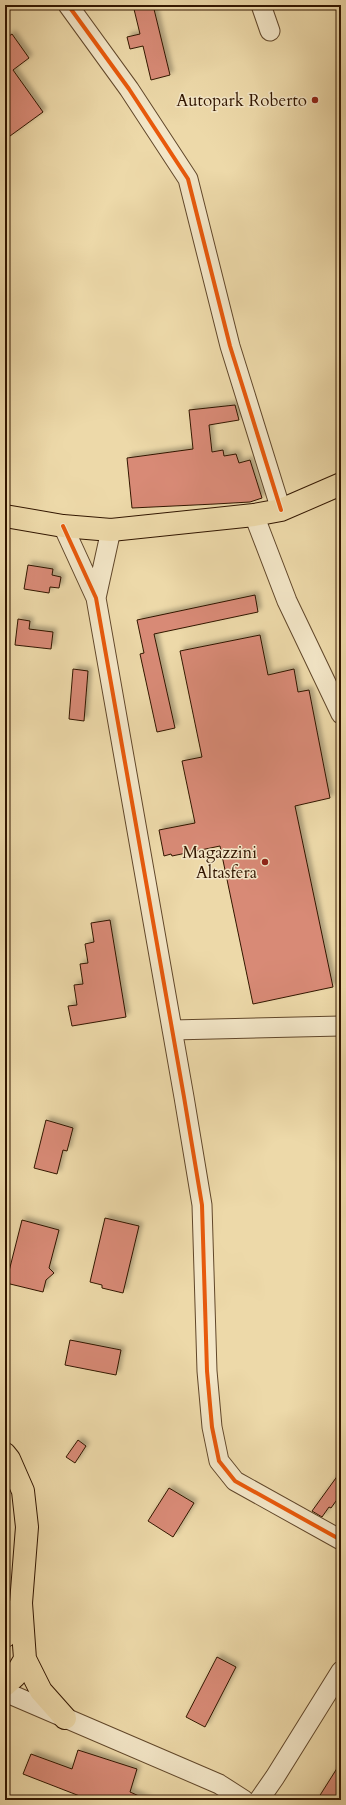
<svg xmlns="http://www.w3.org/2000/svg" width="346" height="1805" viewBox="0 0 346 1805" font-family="Cardo,serif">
  <defs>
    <filter id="shadow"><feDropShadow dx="3.5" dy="-3.5" stdDeviation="2" flood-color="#0004"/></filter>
  </defs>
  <rect width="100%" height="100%" fill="#edd9a9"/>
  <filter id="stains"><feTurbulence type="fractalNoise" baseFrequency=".005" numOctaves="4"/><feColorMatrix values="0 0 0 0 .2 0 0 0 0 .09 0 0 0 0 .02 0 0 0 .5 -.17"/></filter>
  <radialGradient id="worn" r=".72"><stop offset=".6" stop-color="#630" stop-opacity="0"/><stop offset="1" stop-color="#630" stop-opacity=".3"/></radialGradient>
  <path fill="#d88a76" stroke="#321600" filter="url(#shadow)" d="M133 5H153L170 75 151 80 143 46 130 49 127 37 140 34Z
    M12 34 29 58 13 70 43 112 10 136 5 128V39Z
    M235 405 239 420 209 425 212 452 223 450 224 456 236 454 239 463 250 460 262 498 250 502 215 504 132 508 127 458 193 449 189 410Z
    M28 565 53 569 52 575 61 577 59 588 50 587 49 593 24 589Z
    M255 595 258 612 154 634 175 728 157 732 140 654 144 653 137 620Z
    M18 619 30 621 29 629 53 632 51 649 15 645Z
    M260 635 268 675 294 669 298 692 309 690 330 798 295 806 333 987 253 1004 220 846 172 856 171 854 164 856 159 830 195 823 182 761 202 757 180 651Z
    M73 669 88 671 84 721 69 719Z
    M110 920 126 1017 72 1026 68 1006 77 1005 74 985 83 984 80 964 88 963 85 944 94 942 91 923Z
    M46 1120 73 1128 67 1151 63 1150 57 1174 34 1168Z
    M105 1218 139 1226 123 1293 102 1288V1285L90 1282Z
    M22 1220 59 1230 49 1268 54 1273 46 1280 43 1292 6 1283Z
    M70 1340 121 1350 116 1375 65 1365Z
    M78 1440 86 1446 75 1463 66 1457Z
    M341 1471V1494L331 1508 329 1507 322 1517 312 1511Z
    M169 1488 194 1503 173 1537 148 1521Z
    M217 1657 236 1667 205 1727 186 1717Z
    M78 1750 137 1769 130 1792 148 1800H90L23 1774 31 1754 72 1769Z
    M341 1762V1800H317Z"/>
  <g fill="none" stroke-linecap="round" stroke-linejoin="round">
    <defs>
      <path id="minor" d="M68 5 129 89 188 179 230 346 281 510
        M261 5 270 31
        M254 515 287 601 341 714
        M63 526 96 598 184 1097 202 1205 207 1371 212 1427 219 1461 235 1481 341 1540
        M96 598 111 530
        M172 1030 341 1026
        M5 1692 219 1784 244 1800
        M259 1800 275 1777 341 1671"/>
      <path id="major" d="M5 516 63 526 111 530 254 515 281 510 341 484"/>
      <path id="highway" d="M5 1454 9 1459 23 1491 27 1527 21 1603 25 1659 41 1691 65 1718
        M5 1636 21 1604
        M5 1685 15 1676 25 1659"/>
    </defs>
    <use href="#minor" stroke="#61472a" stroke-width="21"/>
    <use href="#major" stroke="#321600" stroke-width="24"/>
    <use href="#highway" stroke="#321600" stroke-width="24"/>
    <use href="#minor" stroke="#f3e6c7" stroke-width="19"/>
    <use href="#major" stroke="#edd9a9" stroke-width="22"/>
    <use href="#highway" stroke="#edd9a9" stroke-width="22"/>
    <defs>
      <path id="cycleway" d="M68 5 129 89 188 179 230 346 281 510
        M63 526 96 598 184 1097 202 1205 207 1371 212 1427 219 1461 235 1481 341 1540"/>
    </defs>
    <use href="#cycleway" stroke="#f3e6c7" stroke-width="6"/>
    <use href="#cycleway" stroke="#e8590c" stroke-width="4"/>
  </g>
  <g fill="#8f2418" stroke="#f3e6c7" stroke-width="1.5">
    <circle cx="315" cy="100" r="4"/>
    <circle cx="265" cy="862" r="4"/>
  </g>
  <g text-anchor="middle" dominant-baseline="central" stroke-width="3" stroke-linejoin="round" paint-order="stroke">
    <g font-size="17" fill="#321600" stroke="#f3e6c7" text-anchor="end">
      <text x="307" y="100">Autopark Roberto</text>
      <text x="257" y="852">Magazzini<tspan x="257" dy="20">Altasfera</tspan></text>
    </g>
  </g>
  <rect width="346" height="1805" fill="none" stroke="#edd9a9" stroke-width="20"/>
  <rect x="6" y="6" width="334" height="1793" fill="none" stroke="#321600" stroke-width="2"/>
  <rect x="10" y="10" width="326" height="1785" fill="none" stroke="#321600"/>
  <rect width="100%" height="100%" filter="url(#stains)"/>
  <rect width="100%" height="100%" fill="url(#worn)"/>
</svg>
